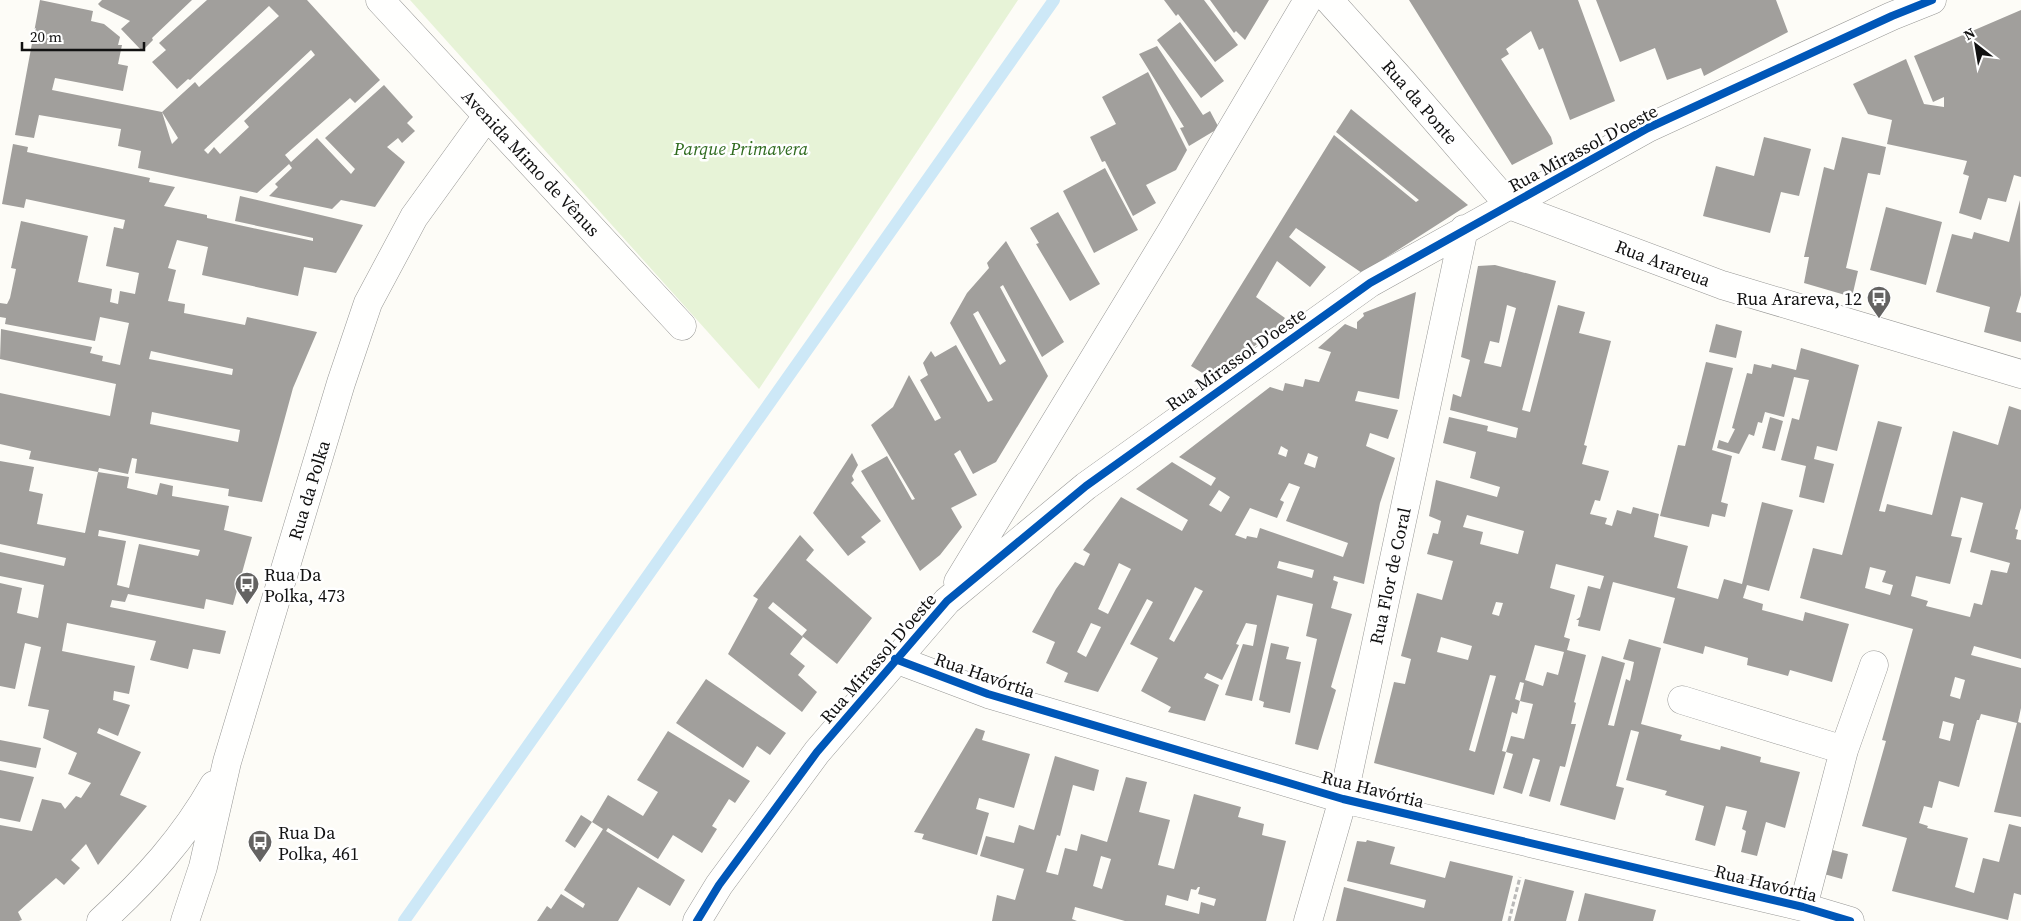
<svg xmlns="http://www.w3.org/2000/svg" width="2021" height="921" viewBox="0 0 2021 921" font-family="'Source Serif 4',serif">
  <rect width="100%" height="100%" fill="#fdfcf7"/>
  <path fill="#e7f3d7" d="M410 0H1018L759 389Z"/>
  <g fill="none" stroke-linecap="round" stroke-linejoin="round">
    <path stroke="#cde8f7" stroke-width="12" d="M404 921 1054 0"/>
  </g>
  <path fill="#a19f9c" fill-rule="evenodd" d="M40 0 93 11 91 21 104 24 120 37 118 45H122L118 64 128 66 123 91 55 78 52 90 162 112 195 82 199 87 279 16 269 6 190 80 188 79 177 89 152 62 166 50 159 43 207 0H307L380 80 355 103 350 98 285 155 291 162 317 138 351 174 355 169 325 138 384 85 413 117 407 123 415 131 402 143 398 138 387 147 405 162 375 207 341 200 332 209 269 196 278 187 275 184 292 168 289 164 257 193 138 168 141 151 118 146 121 129 39 115 34 138 15 135ZM311 50 315 55 244 121 249 127 220 154 214 147 208 154 204 150ZM162 112 178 138 172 144 170 138Z
    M102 0H192L152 38 153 40 142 51 121 29 130 21 101 7 98 4Z
    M1164 0H1204L1238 45 1215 62 1178 14 1176 16Z
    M1210 0H1269L1245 40 1236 31 1234 33Z
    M1409 0H1578L1615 101 1570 120 1543 48 1539 50 1531 31 1506 49 1509 54 1501 59 1551 137 1553 144 1512 165Z
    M1596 0H1776L1788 32 1704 76 1701 68 1667 80 1655 48 1620 62Z
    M2021 10V177L2014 175 2006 202 1988 198 1981 220 1959 213 1969 176 1963 174 1967 161 1887 144 1892 120 1868 114 1853 84 1906 59 1924 104 1944 107V97L1933 102 1914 56Z
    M1180 22 1224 81 1201 98 1157 40Z
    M1157 46 1203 115 1210 111 1219 128 1189 146 1180 128 1184 127 1139 54Z
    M1148 72 1187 150 1176 170 1146 185 1156 203 1133 216 1105 161 1102 162 1090 137 1116 124 1102 97Z
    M1351 109 1468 205 1362 273 1296 228 1289 237 1326 267 1310 287 1277 261 1256 297 1285 318 1275 332 1209 377 1191 366 1334 135 1416 202 1419 200 1336 132Z
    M1764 137 1811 149 1799 196 1781 192 1770 233 1703 216 1716 166 1754 176Z
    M1842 137 1886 147 1880 175 1868 173 1846 268 1858 271 1852 297 1804 283 1809 257H1804L1824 167 1834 170Z
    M13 144 28 147 27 152 150 178 149 182 175 187 164 206 207 215V218L313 241V238L235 221 240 196 363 225 336 273 304 267 298 296 202 275 208 247 177 240 168 268 176 270 168 301 185 304 184 313 245 325 247 317 317 332 293 388 262 502 228 496 229 489 135 473 137 459 132 458 128 474 99 468 98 472 29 459 31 451 0 444V393L110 416 116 384 0 359 1 329 92 347 90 353 103 356 102 361 120 365 129 323 100 317 95 341 5 324 6 318 0 317V303L7 304 10 298 16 269 11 268 21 221 88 236 78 282 112 289 110 302 118 304 120 291 135 294 139 273 106 266 114 227 123 229 125 220 26 199 24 208 2 204ZM151 351 233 369 232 375 149 359ZM152 412 240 430 238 442 150 424Z
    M1105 168 1138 230 1094 253 1063 191Z
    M2020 200 2021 295 2016 312 2021 313V342L1984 332 1990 307 1936 292 1952 234 1972 239 1974 232 2009 242Z
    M1886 207 1942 222 1926 285 1870 270Z
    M1058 212 1100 284 1070 301 1036 244 1039 243 1030 228Z
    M1006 241 1064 342 1042 357 1003 285 1000 287 1048 376 996 462 973 474 960 450 954 454 977 495 951 508 962 527 940 555 920 571 861 471 887 456 912 500 915 499 871 425 893 407 909 375 935 421 941 418 920 380 928 375 923 363 931 351 935 357 956 345 988 402 993 400 950 323 967 293 989 268 987 263ZM978 311 1006 361 1000 365 973 314Z
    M1495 265 1556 281 1522 410 1530 412 1558 305 1585 312 1579 333 1611 341 1584 445 1587 446 1582 464 1609 471 1600 501 1595 500 1590 514 1607 518 1605 524 1612 526 1617 510 1631 514 1633 507 1659 514 1654 537 1688 546 1677 588 1718 599 1724 579 1742 584 1762 502 1793 510 1769 591 1747 585 1743 598 1763 604 1762 610 1803 621 1805 612 1849 624 1832 682 1790 670 1788 676 1747 665 1748 658 1705 646 1703 654 1663 643 1675 598 1613 582 1600 631 1578 626 1579 620H1576L1580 617 1588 586 1600 589 1604 576 1556 564 1550 588 1575 595 1564 637 1570 639 1567 650 1586 655 1574 702 1576 703 1571 724H1576L1565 767 1560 766 1550 802 1529 796 1540 760 1533 758 1522 794 1503 788 1513 754 1506 752 1511 736 1524 739 1533 704 1520 701 1524 683 1520 682 1515 699 1520 701 1517 714 1512 712 1502 751 1506 752 1494 795 1374 763 1394 682 1405 684 1411 659 1401 656 1417 593 1442 600 1453 561 1427 554 1433 533 1438 534 1441 521 1429 516 1436 480 1497 497 1500 487 1470 478 1476 452 1443 443 1449 417 1488 426 1487 431 1516 438 1518 428 1450 410 1453 394 1461 397 1470 360 1461 357 1478 266ZM1507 305 1516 308 1501 367 1484 363 1490 341 1499 343ZM1467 515 1524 531 1518 554 1480 544 1483 532 1463 527ZM1496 602 1503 603 1499 616 1492 614ZM1441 637 1472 646 1468 660 1437 652ZM1535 645 1564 652 1558 675 1547 672 1543 686 1525 680ZM1490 675 1496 676 1475 752 1469 750Z
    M1416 292 1399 399 1358 391 1355 401 1398 410 1388 439 1370 433 1366 446 1395 458 1380 503 1364 584 1334 576 1333 580 1338 582 1331 608 1352 614 1331 687 1336 690 1318 750 1295 744 1317 639 1306 636 1313 604 1277 595 1252 701 1225 695 1243 644 1253 646 1257 625 1246 623 1236 644 1239 645 1222 680 1207 673 1204 678 1219 685 1205 721 1168 712 1171 707 1141 691 1158 658 1130 644 1153 602 1147 599 1098 692 1064 682 1068 673 1046 663 1055 642 1032 632 1056 589 1075 562 1084 566 1090 554 1083 550 1121 497 1182 531 1188 520 1136 489 1172 462 1211 486 1216 478 1179 457 1270 387 1283 391 1285 383 1303 387 1305 379 1319 382 1331 352 1318 348 1345 324 1357 329V322L1364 316 1363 313ZM1281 446 1288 450 1286 457 1278 454ZM1308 453 1318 457 1315 468 1304 464ZM1289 483 1300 487 1286 521 1348 543 1343 557 1260 528 1257 538 1247 536 1246 539 1235 535 1250 508 1277 518 1284 502 1280 500ZM1219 490 1230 497 1221 512 1209 505ZM1279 561 1314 570 1312 578 1277 568ZM1119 563 1131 569 1108 614 1098 609ZM1195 587 1203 591 1174 642 1169 639ZM1091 623 1101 627 1086 657 1077 652Z
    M1716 324 1742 331 1736 358 1709 352Z
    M1801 348 1859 365 1837 451 1817 446 1814 459 1834 464 1824 503 1799 497 1806 466 1781 460 1792 418 1799 420 1809 380 1794 377 1784 417 1765 412 1762 423 1758 422 1754 436 1749 434 1739 454 1717 448 1719 440 1728 443 1735 429 1732 428 1747 373 1752 374 1754 364 1771 368 1772 364 1796 370Z
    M1706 362 1733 368 1712 450 1732 456 1721 502 1728 504 1725 517 1712 514 1709 527 1660 516 1678 445 1685 446Z
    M2009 406 2021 410V508L2015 529 2018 530 2016 539 2021 540V659L1974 646 1971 655 2021 668V708L2018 722 2021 723V817L1994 812 2017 723 1981 714 1979 720H1977L1959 787 1939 781 1932 808 1924 806 1919 823 1928 826 1927 828 1968 838 1955 887 1974 893 1983 858 1999 862 2009 824 2021 827V895L2014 893 2008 920 1892 891 1907 838 1862 826 1886 741 1882 740 1913 629 1800 598 1813 548 1842 555 1878 421 1902 427 1879 511 1885 512 1887 504 1932 515 1953 431 1998 445ZM1961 497 1983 503 1970 552 2010 563 2007 573 1991 570 1982 605 1974 603 1970 617 1926 606 1928 601 1911 596 1916 576 1950 584 1962 538 1951 536ZM1870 567 1886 571 1882 582 1893 585 1890 595 1865 588ZM1955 677 1965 680 1960 699 1950 696ZM1943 721 1954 724 1950 741 1939 738Z
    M1770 417 1783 421 1775 451 1762 448Z
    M852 453 858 465 852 476 854 480 851 483 881 521 861 537 866 542 848 556 813 513Z
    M0 461 34 467 29 491 43 494 37 524 85 533 98 472 129 477 127 488 157 495 160 483 173 486 172 496 229 506 224 530 252 537 233 605 206 599 204 609 128 594 125 602 112 600 110 607 226 631 220 654 193 649 188 669 150 660 156 641 67 623 62 651 135 666 129 694 114 691 113 700 130 705 118 736 99 728 97 733 141 752 120 795 147 806 98 865 86 844 71 860 80 868 64 885 56 878 18 912 22 920 19 921H0V825L32 831 42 799 61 803 65 809 76 796 81 798 91 783 68 774 77 753 43 738 49 710 28 706 41 647 25 643 15 689 0 686V583L22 588 17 613 38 618 44 585 0 576V552L64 566 66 558 0 544ZM99 530 200 550 198 556 139 544 129 588 117 585 126 541 98 536Z
    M800 535 814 550 806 560 872 618 837 664 802 636 807 630 773 602 768 608 803 637 790 654 805 666 798 675 817 692 802 712 728 654 758 599 753 596Z
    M1629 639 1661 648 1641 724 1682 735 1680 740 1720 750 1721 746 1761 757 1760 762 1800 772 1785 828 1766 822 1757 856 1741 852 1746 831 1742 829 1747 811 1726 806 1715 846 1695 840 1704 806 1665 795 1667 791 1626 780 1639 732 1631 730 1616 786 1624 788 1615 820 1560 805 1602 656 1625 663 1608 725 1614 726 1626 679 1630 681 1634 662 1623 659Z
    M1271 643 1289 647 1286 659 1301 662 1290 713 1263 707 1264 702 1259 700Z
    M706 679 786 733 770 755 757 746 743 768 676 723Z
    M976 728 985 731 982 740 1030 754 1014 808 979 798 976 809 989 813 977 855 922 839 924 834 914 832Z
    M668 731 750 781 735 803 729 799 712 826 717 829 702 853 673 835 658 859 608 828 606 831 685 880 670 906 638 887 618 921H537L547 906 551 909 561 894 583 908 585 904 564 890 603 829 592 822 608 795 643 816 658 792 637 780Z
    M0 740 41 748 36 768 0 761Z
    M1055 756 1099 770 1094 791 1073 785 1060 836 1057 835 1046 872 1058 875 1065 848 1077 851 1081 834 1107 842 1126 777 1147 782 1139 812 1170 820 1158 865 1174 869 1194 794 1241 807 1238 817 1264 824 1262 835 1286 841 1266 921H1125L1075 907 1072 919 1077 921H992L997 895 1015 900 1024 869 980 856 986 836 1014 843 1019 825 1034 830ZM1101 856 1111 859 1102 889 1093 886ZM1198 887H1200L1198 894 1216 899 1214 906 1201 902 1199 914 1165 905 1167 895 1188 901 1191 889 1196 890Z
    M0 770 34 777 20 822 0 818Z
    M581 815 592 822 575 848 565 841Z
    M1367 840 1395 847 1390 864 1445 878 1450 861 1513 876 1502 921H1336L1344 887 1424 908 1426 900 1347 881 1357 841 1366 842Z
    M1829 849 1848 854 1842 879 1824 874Z
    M1525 879 1574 891 1566 921H1514Z
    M1585 893 1656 910 1653 921H1578Z"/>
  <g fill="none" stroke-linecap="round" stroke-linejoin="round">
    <defs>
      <path id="street" d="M380 0 682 326
        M1329 0 1402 81 1509 205 1722 285 2021 374
        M958 582 1171 232 1308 0
        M895 659 988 694 1343 799 1803 907 1850 921
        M1682 700 1844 750
        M1803 907 1844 750 1874 665
        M101 921C146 880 184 838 214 785
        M185 921 203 867 227 762 341 383 368 303 414 217 487 116
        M697 921 719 885 817 752 947 601 1086 486 1370 283 1648 128 1892 16 1932 0
        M1308 921 1343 799 1464 229"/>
    </defs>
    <use href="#street" stroke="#979795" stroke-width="29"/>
    <path stroke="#b9b9b8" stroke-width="3" stroke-dasharray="5 2.5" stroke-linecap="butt" d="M1509 921 1520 877"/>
    <use href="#street" stroke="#fffffe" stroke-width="28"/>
    <defs>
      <path id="cycleway" d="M895 659 988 694 1343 799 1803 907 1850 921
        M697 921 719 885 817 752 947 601 1086 486 1370 283 1648 128 1892 16 1932 0"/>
    </defs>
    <use href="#cycleway" stroke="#fff" stroke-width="11"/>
    <use href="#cycleway" stroke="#0057b8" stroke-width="8"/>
  </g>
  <defs>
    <symbol id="bus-pin" viewBox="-11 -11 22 30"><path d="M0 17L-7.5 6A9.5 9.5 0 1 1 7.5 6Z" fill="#646362" stroke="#fff"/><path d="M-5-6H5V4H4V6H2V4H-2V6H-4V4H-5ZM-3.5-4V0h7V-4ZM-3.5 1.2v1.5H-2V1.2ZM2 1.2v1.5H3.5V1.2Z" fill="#fff"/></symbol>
  </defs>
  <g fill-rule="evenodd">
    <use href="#bus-pin" x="1865" y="284" width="28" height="38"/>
    <use href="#bus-pin" x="233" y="570" width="28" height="38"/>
    <use href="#bus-pin" x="246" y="828" width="28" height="38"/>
  </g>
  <g text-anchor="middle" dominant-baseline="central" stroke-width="5" stroke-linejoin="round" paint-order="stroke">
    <g font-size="18" fill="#111" stroke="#fff">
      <text transform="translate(1420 102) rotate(49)">Rua da Ponte</text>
      <text transform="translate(1583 148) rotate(-28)">Rua Mirassol D'oeste</text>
      <text transform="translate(531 163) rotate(47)">Avenida Mimo de Vênus</text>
      <text transform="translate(1663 263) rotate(21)">Rua Arareua</text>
      <text transform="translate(1236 359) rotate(-35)">Rua Mirassol D'oeste</text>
      <text transform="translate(309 490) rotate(-73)">Rua da Polka</text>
      <text transform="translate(1390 576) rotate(-78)">Rua Flor de Coral</text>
      <text transform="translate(878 658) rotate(-49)">Rua Mirassol D'oeste</text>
      <text transform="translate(985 675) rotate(19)">Rua Havórtia</text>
      <text transform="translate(1373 789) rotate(14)">Rua Havórtia</text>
      <text transform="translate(1766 883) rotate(14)">Rua Havórtia</text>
    </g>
    <g font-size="18" font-style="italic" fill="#2f6b1f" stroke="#fff">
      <text x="741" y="148">Parque Primavera</text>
    </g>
    <g font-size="18" fill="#111" stroke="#fff" text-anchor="start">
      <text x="1862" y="298" text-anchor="end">Rua Arareva, 12</text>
      <text x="264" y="574">Rua Da<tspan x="264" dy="21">Polka, 473</tspan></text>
      <text x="278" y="832">Rua Da<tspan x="278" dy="21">Polka, 461</tspan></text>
    </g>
  </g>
  <g transform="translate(1976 45) rotate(329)" stroke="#ffffff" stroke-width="4" paint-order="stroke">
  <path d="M0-4L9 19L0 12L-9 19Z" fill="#111111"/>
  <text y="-8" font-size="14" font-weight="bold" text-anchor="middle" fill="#111111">N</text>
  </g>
  <path d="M22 42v8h122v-8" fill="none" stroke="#111111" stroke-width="2.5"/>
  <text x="30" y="42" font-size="15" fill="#111111" stroke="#ffffff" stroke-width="4" paint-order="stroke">20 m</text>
</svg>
